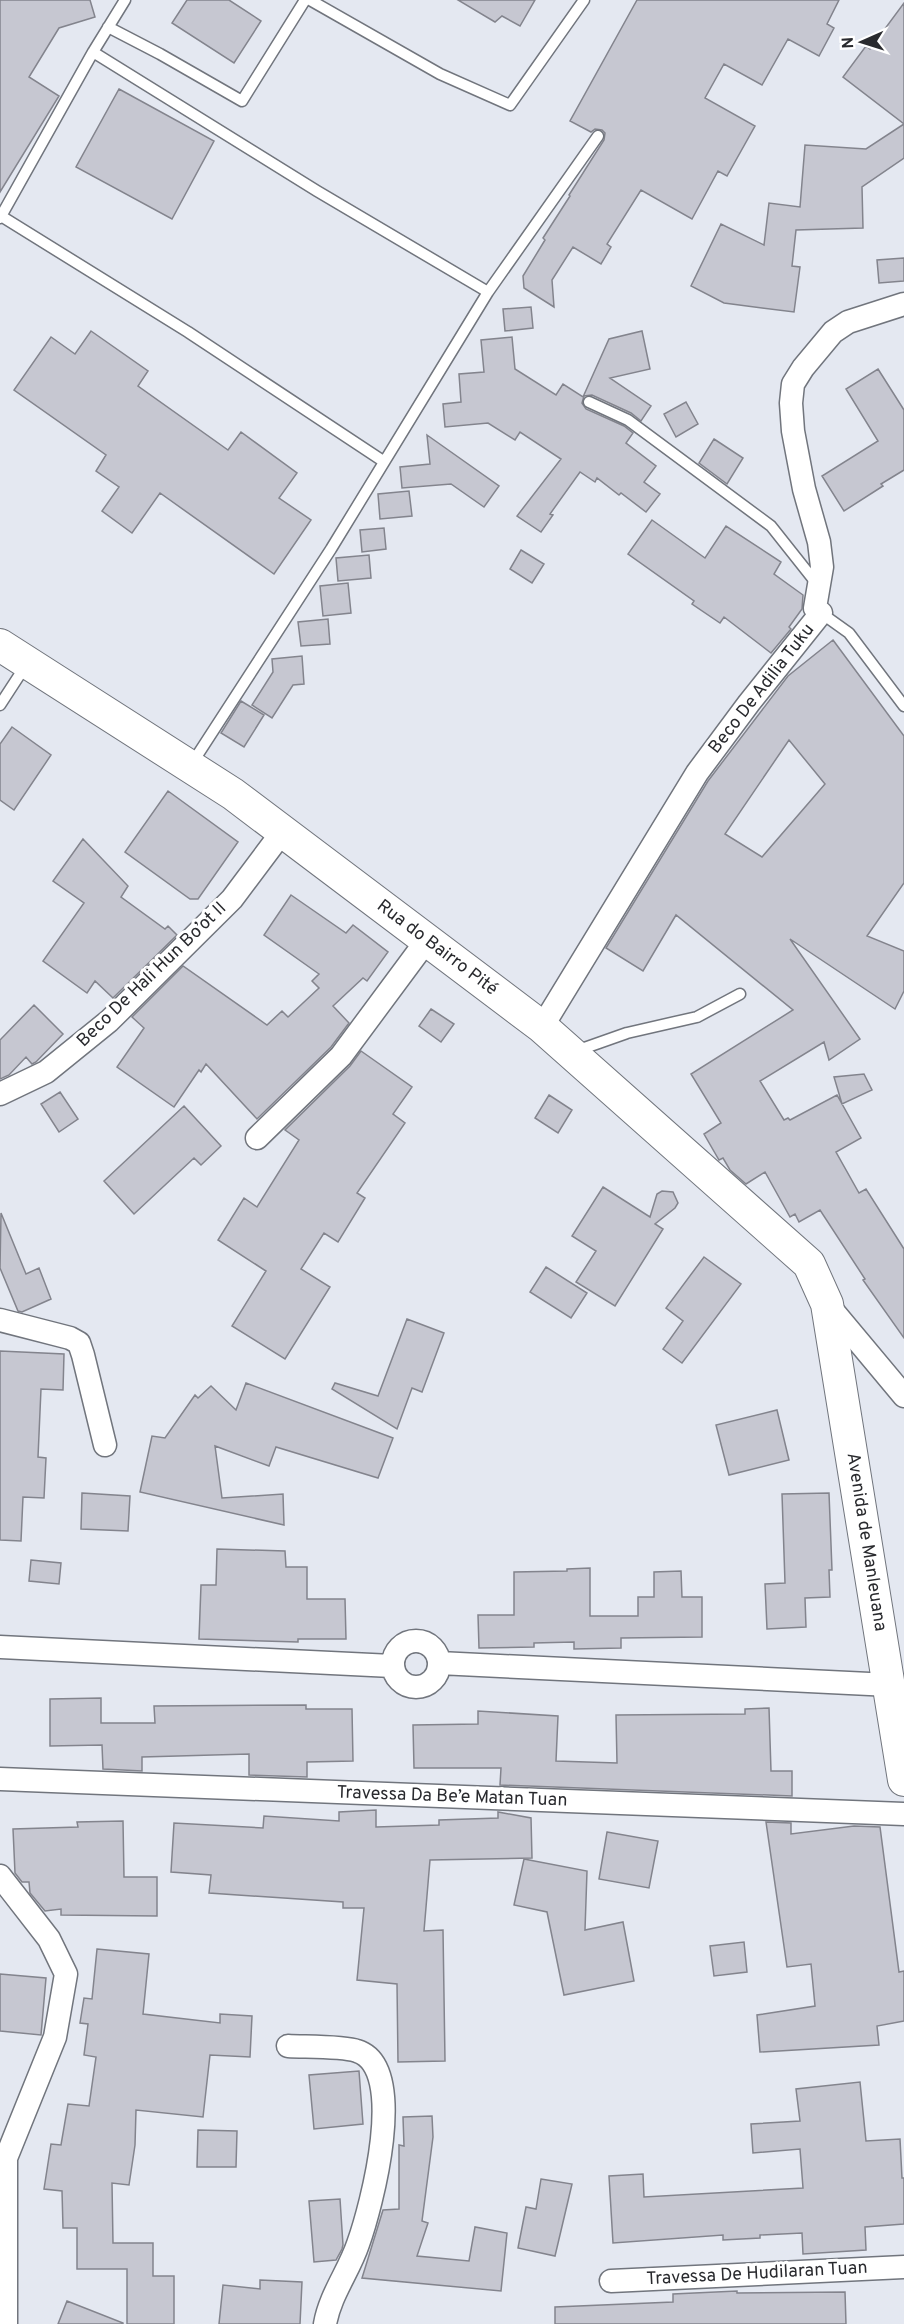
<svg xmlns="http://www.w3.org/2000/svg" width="904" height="2324" viewBox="0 0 904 2324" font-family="Overpass,sans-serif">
  <rect width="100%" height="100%" fill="#e4e8f1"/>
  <path fill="#c6c7d1" stroke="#83848d" stroke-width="1.5" fill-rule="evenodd" d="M0 0H90L95 17 59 28 29 77 59 96 0 192Z
    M187 0H229L261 21 234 63 172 23Z
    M458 0H535L520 26 502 16 495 22Z
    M637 0H839L827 24 834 28 819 56 788 39 762 85 724 64 705 98 755 126 727 176 718 171 692 219 641 190 607 244 611 247 601 264 573 247 552 280 554 307 524 288 523 276 545 240 543 238 570 196 569 195 604 140 605 133 602 130 595 129 591 132 570 121Z
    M904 3V158L862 187 863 228 796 230 792 266 800 267 794 312 724 303 691 286 721 224 764 245 769 203 800 207 805 145 866 149 904 124 843 77 866 46 870 49Z
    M119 89 214 141 172 219 76 167Z
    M904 258V281L879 283 877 260Z
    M531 307 533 328 505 331 503 309Z
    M91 331 148 371 138 386 228 450 241 432 297 473 279 498 311 520 274 574 160 493 132 533 102 511 119 487 96 471 106 455 14 390 51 337 75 354Z
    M642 331 650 369 610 378 651 406 641 421 631 413 592 395 584 396 582 403 586 409 624 426 633 433 626 443 656 466 644 482 660 494 646 512 621 493 619 495 597 478 595 482 580 472 550 514 553 515 541 532 517 516 561 459 520 432 515 440 488 423 445 427 443 404 461 402 459 374 484 372 481 340 512 337 515 369 556 395 563 384 583 397 609 339Z
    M878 369 904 410V470L881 484 883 486 844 511 822 476 878 441 846 389Z
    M686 402 698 424 676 437 664 414Z
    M427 435 499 486 484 507 451 484 402 488 400 467 430 464Z
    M714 439 743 458 727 484 699 463Z
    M409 491 412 516 380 519 378 494Z
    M652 520 705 558 726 526 781 562 774 574 803 595 802 609 789 627 791 629 771 653 724 617 720 623 692 604 694 601 628 554Z
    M384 528 386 549 362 552 360 530Z
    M521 550 544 564 532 583 510 569Z
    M369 555 371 578 338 581 336 558Z
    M348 583 351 613 323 616 320 586Z
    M328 619 330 644 301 646 298 622Z
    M833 640 904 736V883L867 936 904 951V991L895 1009 790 939 860 1039 829 1060 824 1042 760 1081 784 1120 788 1118 790 1120 837 1095 861 1138 836 1152 859 1193 866 1189 904 1249V1338L863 1280 865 1279 820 1210 799 1222 795 1214 790 1217 765 1172 746 1184 730 1170 723 1158 719 1160 704 1134 721 1123 691 1074 793 1010 676 915 643 971 606 948 708 781 788 676ZM789 740 825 784 762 857 725 834Z
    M302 656 304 684 293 685 272 718 252 705 273 672 272 659Z
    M241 701 264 715 244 747 221 733Z
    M12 727 51 755 14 810 0 800V744Z
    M168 791 238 842 198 899H190L125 852Z
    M83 839 128 886 121 897 165 929 168 926 177 935 113 998 95 981 87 993 43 961 84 903 53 881Z
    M291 895 346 933 353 925 388 952 367 981 363 978 333 1006 349 1023 331 1047 257 1119 206 1064 201 1072 199 1070 174 1107 117 1067 144 1028 132 1017 183 966 267 1025 282 1011 288 1017 319 988 312 981 319 974 264 935Z
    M34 1005 63 1034 36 1062 32 1064 26 1057 9 1075 0 1079V1040Z
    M431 1009 454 1024 441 1042 419 1026Z
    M361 1051 412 1087 393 1114 405 1123 357 1193 365 1198 338 1242 324 1233 301 1269 330 1287 285 1359 232 1326 266 1271 218 1240 244 1198 257 1207 299 1140 285 1130 350 1066Z
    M864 1074 872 1090 842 1104 834 1077Z
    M60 1092 78 1119 59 1132 41 1104Z
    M549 1095 572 1110 558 1133 535 1118Z
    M184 1106 221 1146 201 1165 194 1158 134 1214 104 1181Z
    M603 1187 650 1217 657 1194 662 1191 673 1192 678 1203 675 1208 655 1224 663 1229 615 1306 576 1282 596 1251 572 1236Z
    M1 1213 26 1274 39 1268 51 1299 22 1312 18 1311 0 1268Z
    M704 1257 741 1284 682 1363 663 1349 683 1321 666 1308Z
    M546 1267 587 1293 571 1318 530 1292Z
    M407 1319 444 1333 422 1392 412 1388 397 1429 332 1389 335 1383 378 1396Z
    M0 1351 64 1354 63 1390 41 1389 38 1457 46 1458 44 1498 23 1497 21 1541 0 1540Z
    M246 1383 393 1438 378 1478 276 1447 269 1466 215 1446 222 1498 283 1494 284 1525 140 1492 152 1436 165 1438 195 1395 198 1398 211 1386 236 1410Z
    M777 1410 789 1460 729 1475 716 1425Z
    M82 1493 130 1496 128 1531 81 1529Z
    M829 1493 832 1570H829L830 1597 805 1598 806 1627 767 1629 765 1584 785 1583 782 1494Z
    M217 1549 285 1551 286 1567H307V1599H345L346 1639H298V1642L199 1639 201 1585H216Z
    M31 1560 61 1563 59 1584 29 1581Z
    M590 1568V1616H638V1597H654V1572L681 1571 682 1597H702V1637L621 1638V1648L574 1649V1642L534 1643V1647L479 1648 478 1615H514V1572L567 1571V1569Z
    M101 1698V1723H155L154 1706 306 1705V1709H352L353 1761 307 1762V1777L249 1775V1754L142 1757V1771L103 1769 102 1745 50 1746V1699Z
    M769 1708 771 1771H792V1796L500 1785 501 1768H414L413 1725 478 1724V1711L558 1716 556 1761 617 1763 616 1715 745 1714V1709Z
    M376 1810V1827L439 1825V1820L498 1818V1812L531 1818 532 1858 430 1860 424 1931 443 1930 445 2061 398 2062 397 1984 357 1980 364 1908H343V1902L209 1893 211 1875 171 1872 174 1823 263 1828 264 1816 339 1821V1812Z
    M123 1821 124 1877H157V1916L61 1915V1909L45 1911 30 1893 29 1882H22L15 1873 13 1829 78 1827 77 1822Z
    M766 1822 791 1823V1834L854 1826 880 1827 899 1972 904 1971V2021L877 2026 879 2045 760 2052 757 2015 815 2006 811 1964 787 1967Z
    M607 1832 658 1841 649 1888 599 1879Z
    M524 1859 587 1871 585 1930 623 1922 634 1981 564 1995 547 1912 514 1905Z
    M744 1942 747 1972 714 1976 710 1946Z
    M97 1949 149 1954 143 2014 220 2023V2014L252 2016 250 2057 210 2055 203 2117 136 2110 135 2145 129 2185 112 2183 113 2243H153V2276H174V2324H127V2269H77V2228H63L62 2191 44 2189 51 2144 61 2145 68 2104 89 2106 96 2057 84 2055 88 2024 80 2023 84 1998 92 1999Z
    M0 1974 46 1978 41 2035 0 2031Z
    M359 2071 363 2124 314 2129 309 2075Z
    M860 2082 866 2141 900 2139 902 2178H904V2224L865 2227 866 2250 803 2254 802 2233 760 2235V2238L723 2240V2235L613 2243 609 2176 643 2174 644 2197 803 2188 800 2149 753 2153 751 2124 800 2121 796 2089Z
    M432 2116 433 2137 422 2221 428 2223 417 2256 469 2261 475 2227 507 2233 501 2291 362 2278 383 2210 399 2209V2145L404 2146 403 2117Z
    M198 2130 237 2131 236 2167H197Z
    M541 2179 572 2184 555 2256 518 2248 526 2207 536 2209Z
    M340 2199 343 2245 342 2249 336 2260 314 2262 309 2201Z
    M260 2280 302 2282 300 2324H219L223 2285 260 2289Z
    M737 2291V2293L845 2292 846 2324H555V2307L673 2302V2294Z
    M67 2301 123 2323V2324H58Z"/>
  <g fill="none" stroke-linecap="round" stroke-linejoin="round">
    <defs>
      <path id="service" d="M310 0 440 74 510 105 584 0
        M108 27 160 54 242 101 305 0
        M93 52 317 191 488 292
        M1 216 188 332 383 461
        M0 218 93 52 125 0
        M589 402 628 420 771 526 817 584
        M821 613 849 633 904 706
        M0 705 26 665
        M191 765 331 549 488 292 598 136
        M576 1051 627 1033 697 1017 740 994"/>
      <path id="minor" d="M542 1027 697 773 749 703 821 613 815 608 822 567 819 542 804 489 793 431 791 403 793 384 803 368 833 332 848 322 904 304
        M0 1094 46 1072 109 1021 232 899 283 831
        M257 1138 341 1056 427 940
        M828 1305 904 1396
        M0 1320 70 1338 79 1343 83 1355 105 1445
        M393 1664a23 23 0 1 1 46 0a23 23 0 1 1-46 0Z
        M0 1647 392 1666
        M439 1663 890 1685
        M0 1779 904 1814
        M0 1876 49 1939 66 1974 55 2037 6 2158V2324
        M288 2046C305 2047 343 2046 357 2051 409 2067 371 2208 358 2244 349 2271 330 2295 325 2324
        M611 2281 904 2267"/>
      <path id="secondary" d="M0 645 233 794 542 1027 809 1264 827 1304 904 1780"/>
    </defs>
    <use href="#service" stroke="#71757d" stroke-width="13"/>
    <use href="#minor" stroke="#71757d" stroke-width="25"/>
    <use href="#secondary" stroke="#71757d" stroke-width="34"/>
    <use href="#service" stroke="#fff" stroke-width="10"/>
    <use href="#minor" stroke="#fff" stroke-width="22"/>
    <use href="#secondary" stroke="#fff" stroke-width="32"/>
  </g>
  <g text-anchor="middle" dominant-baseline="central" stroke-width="6" stroke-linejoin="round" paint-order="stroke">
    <g font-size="18" fill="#292a2e" stroke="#fff">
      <text transform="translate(762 689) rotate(-52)">Beco De Adilia Tuku</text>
      <text transform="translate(437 948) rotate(37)">Rua do Bairro Pité</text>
      <text transform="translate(152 975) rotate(-44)">Beco De Hali Hun Bo’ot II</text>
      <text transform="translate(866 1542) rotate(81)">Avenida de Manleuana</text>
      <text transform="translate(452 1797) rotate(2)">Travessa Da Be’e Matan Tuan</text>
      <text transform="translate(757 2274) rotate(-3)">Travessa De Hudilaran Tuan</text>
    </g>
  </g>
  <g transform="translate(862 42) rotate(267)" stroke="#ffffff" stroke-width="4.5" paint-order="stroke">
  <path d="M0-4.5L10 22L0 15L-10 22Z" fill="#292a2e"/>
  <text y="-9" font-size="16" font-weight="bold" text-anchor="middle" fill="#292a2e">N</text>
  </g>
</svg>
